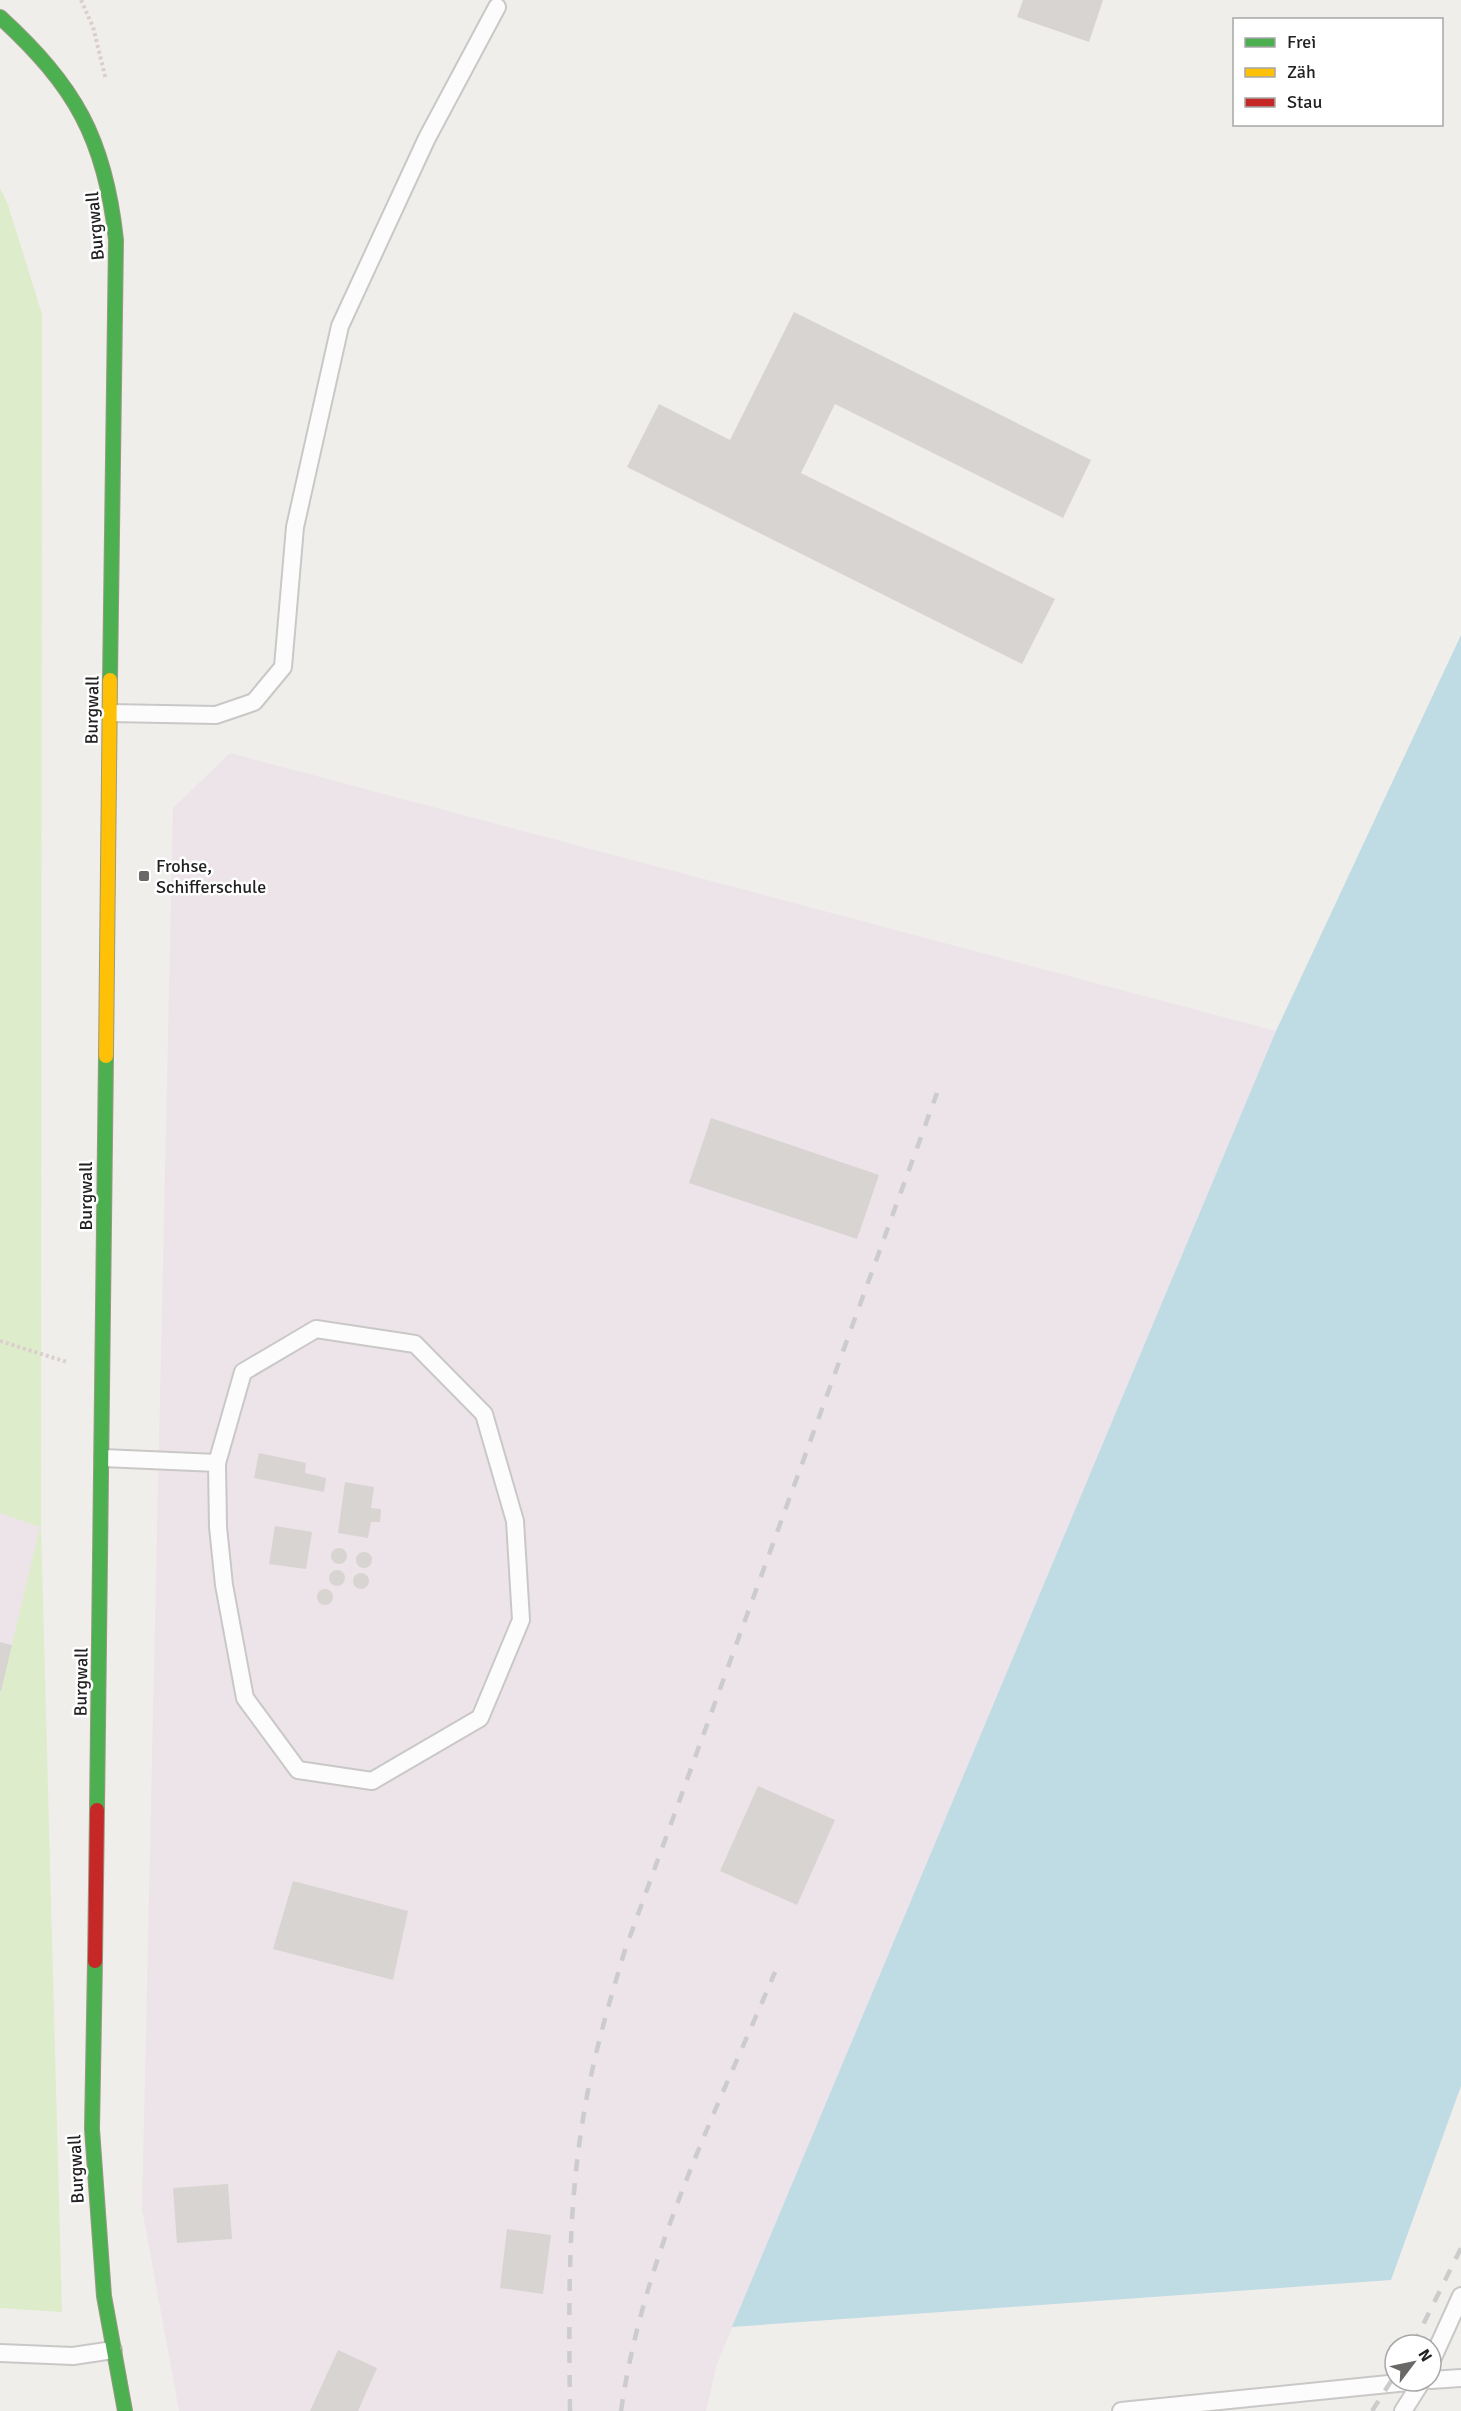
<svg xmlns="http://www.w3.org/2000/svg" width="1461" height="2411" viewBox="0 0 1461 2411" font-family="Signika,sans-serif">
  <rect width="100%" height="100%" fill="#f0eeeb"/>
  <path fill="#ede4e9" d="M230 753 1276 1031 717 2364 706 2411H179L142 2209 173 808Z
    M0 1513 41 1526 0 1694Z"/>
  <path fill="#ddeccb" d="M0 188 8 205 42 314 41 1526 62 2312 0 2308V1694L40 1527 0 1513Z"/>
  <path fill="#bfdbe3" d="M1461 635V2086L1391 2280 732 2327 1276 1031Z"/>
  <path fill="#d7d4d2" d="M1023 0H1103L1089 42 1017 17Z
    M794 312 1091 460 1063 518 835 404 801 473 1055 599 1022 664 627 467 659 404 730 440Z
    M711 1118 879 1175 857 1239 689 1183Z
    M259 1453 306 1463 305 1473 326 1478 324 1492 254 1478Z
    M345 1482 374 1487 371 1508 381 1509 380 1522H371L368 1538 338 1533Z
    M275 1526 312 1532 306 1569 269 1564Z
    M331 1556a8 8 0 1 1 16 0a8 8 0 1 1-16 0Z
    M356 1560a8 8 0 1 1 16 0a8 8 0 1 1-16 0Z
    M329 1578a8 8 0 1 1 16 0a8 8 0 1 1-16 0Z
    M353 1581a8 8 0 1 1 16 0a8 8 0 1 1-16 0Z
    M317 1597a8 8 0 1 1 16 0a8 8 0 1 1-16 0Z
    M0 1642 12 1645 1 1691H0Z
    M758 1786 835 1820 797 1905 720 1871Z
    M293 1881 408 1911 393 1980 273 1949Z
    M228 2184 232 2239 177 2243 173 2188Z
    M507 2229 551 2235 543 2294 500 2288Z
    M338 2350 377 2368 358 2411H310Z"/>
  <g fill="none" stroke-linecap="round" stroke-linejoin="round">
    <defs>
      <path id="lane" d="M110 713 216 715 254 702 283 667 295 527 340 326 427 138 497 7
        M103 1458 217 1463 218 1527 224 1585 245 1698 298 1770 372 1781 480 1718 521 1620 515 1521 484 1414 415 1344 316 1329 243 1372 217 1463
        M0 2353 73 2356 113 2350
        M1431 2362 1461 2296
        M1431 2380 1461 2378
        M1121 2411 1418 2381
        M1403 2411 1422 2381"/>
      <path id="fast" d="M0 17C75 86 105 138 116 240L110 680
        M97 1810 106 1056
        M95 1961 92 2129 104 2296 125 2411"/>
      <path id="slow" d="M106 1056 110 680"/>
      <path id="jam" d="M95 1961 97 1810"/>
    </defs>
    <use href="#lane" stroke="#c9c8c7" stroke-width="20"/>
    <use href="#fast" stroke="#999a82" stroke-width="16"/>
    <use href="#slow" stroke="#999a82" stroke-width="16"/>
    <use href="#jam" stroke="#999a82" stroke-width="16"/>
    <path stroke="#dccecd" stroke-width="4" stroke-dasharray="3 3" stroke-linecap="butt" d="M81 0 93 27 106 80
      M0 1341 67 1362"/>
    <use href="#lane" stroke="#fdfcfc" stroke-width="16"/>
    <use href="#fast" stroke="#4caf50" stroke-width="14"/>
    <use href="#slow" stroke="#ffc107" stroke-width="14"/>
    <use href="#jam" stroke="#c62828" stroke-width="14"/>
    <path stroke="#ccc" stroke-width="4.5" stroke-dasharray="12 12" stroke-linecap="butt" d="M1413 2345 1461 2248
      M570 2411C569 2314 567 2215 583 2119 592 2061 608 2006 625 1950L937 1093
      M621 2411C643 2256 715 2114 775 1972
      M1372 2411 1395 2375"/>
  </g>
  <rect fill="#6a6968" stroke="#fff" stroke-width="2" x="138" y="870" width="12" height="12" rx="3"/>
  <g text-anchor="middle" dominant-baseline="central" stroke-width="5" stroke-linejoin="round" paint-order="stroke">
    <g font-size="18" fill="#222" stroke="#fff">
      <text transform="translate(95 226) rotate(-95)">Burgwall</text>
      <text transform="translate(92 710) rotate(-89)">Burgwall</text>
      <text transform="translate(86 1196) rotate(-90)">Burgwall</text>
      <text transform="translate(81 1682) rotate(-89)">Burgwall</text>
      <text transform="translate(76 2169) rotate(-93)">Burgwall</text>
    </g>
    <g font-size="18" fill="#222" stroke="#fff" text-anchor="start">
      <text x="156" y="866">Frohse,<tspan x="156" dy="21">Schifferschule</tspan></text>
    </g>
  </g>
  <rect x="1233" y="18" width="210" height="108" fill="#ffffff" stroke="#a7a7a7" stroke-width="1.5"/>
  <rect x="1245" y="38" width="30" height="9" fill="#4caf50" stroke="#a7a7a7" stroke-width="1.5"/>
  <text x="1287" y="48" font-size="18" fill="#222222">Frei</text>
  <rect x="1245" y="68" width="30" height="9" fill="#ffc107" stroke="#a7a7a7" stroke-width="1.5"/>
  <text x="1287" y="78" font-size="18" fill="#222222">Zäh</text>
  <rect x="1245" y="98" width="30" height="9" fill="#c62828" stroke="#a7a7a7" stroke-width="1.5"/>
  <text x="1287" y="108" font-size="18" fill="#222222">Stau</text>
  <g transform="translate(1413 2363) rotate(58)"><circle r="28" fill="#ffffff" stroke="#a7a7a7" stroke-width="1.5"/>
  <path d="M0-4.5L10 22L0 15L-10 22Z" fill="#6a6968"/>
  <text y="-9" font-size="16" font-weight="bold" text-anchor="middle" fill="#222222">N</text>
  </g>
</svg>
